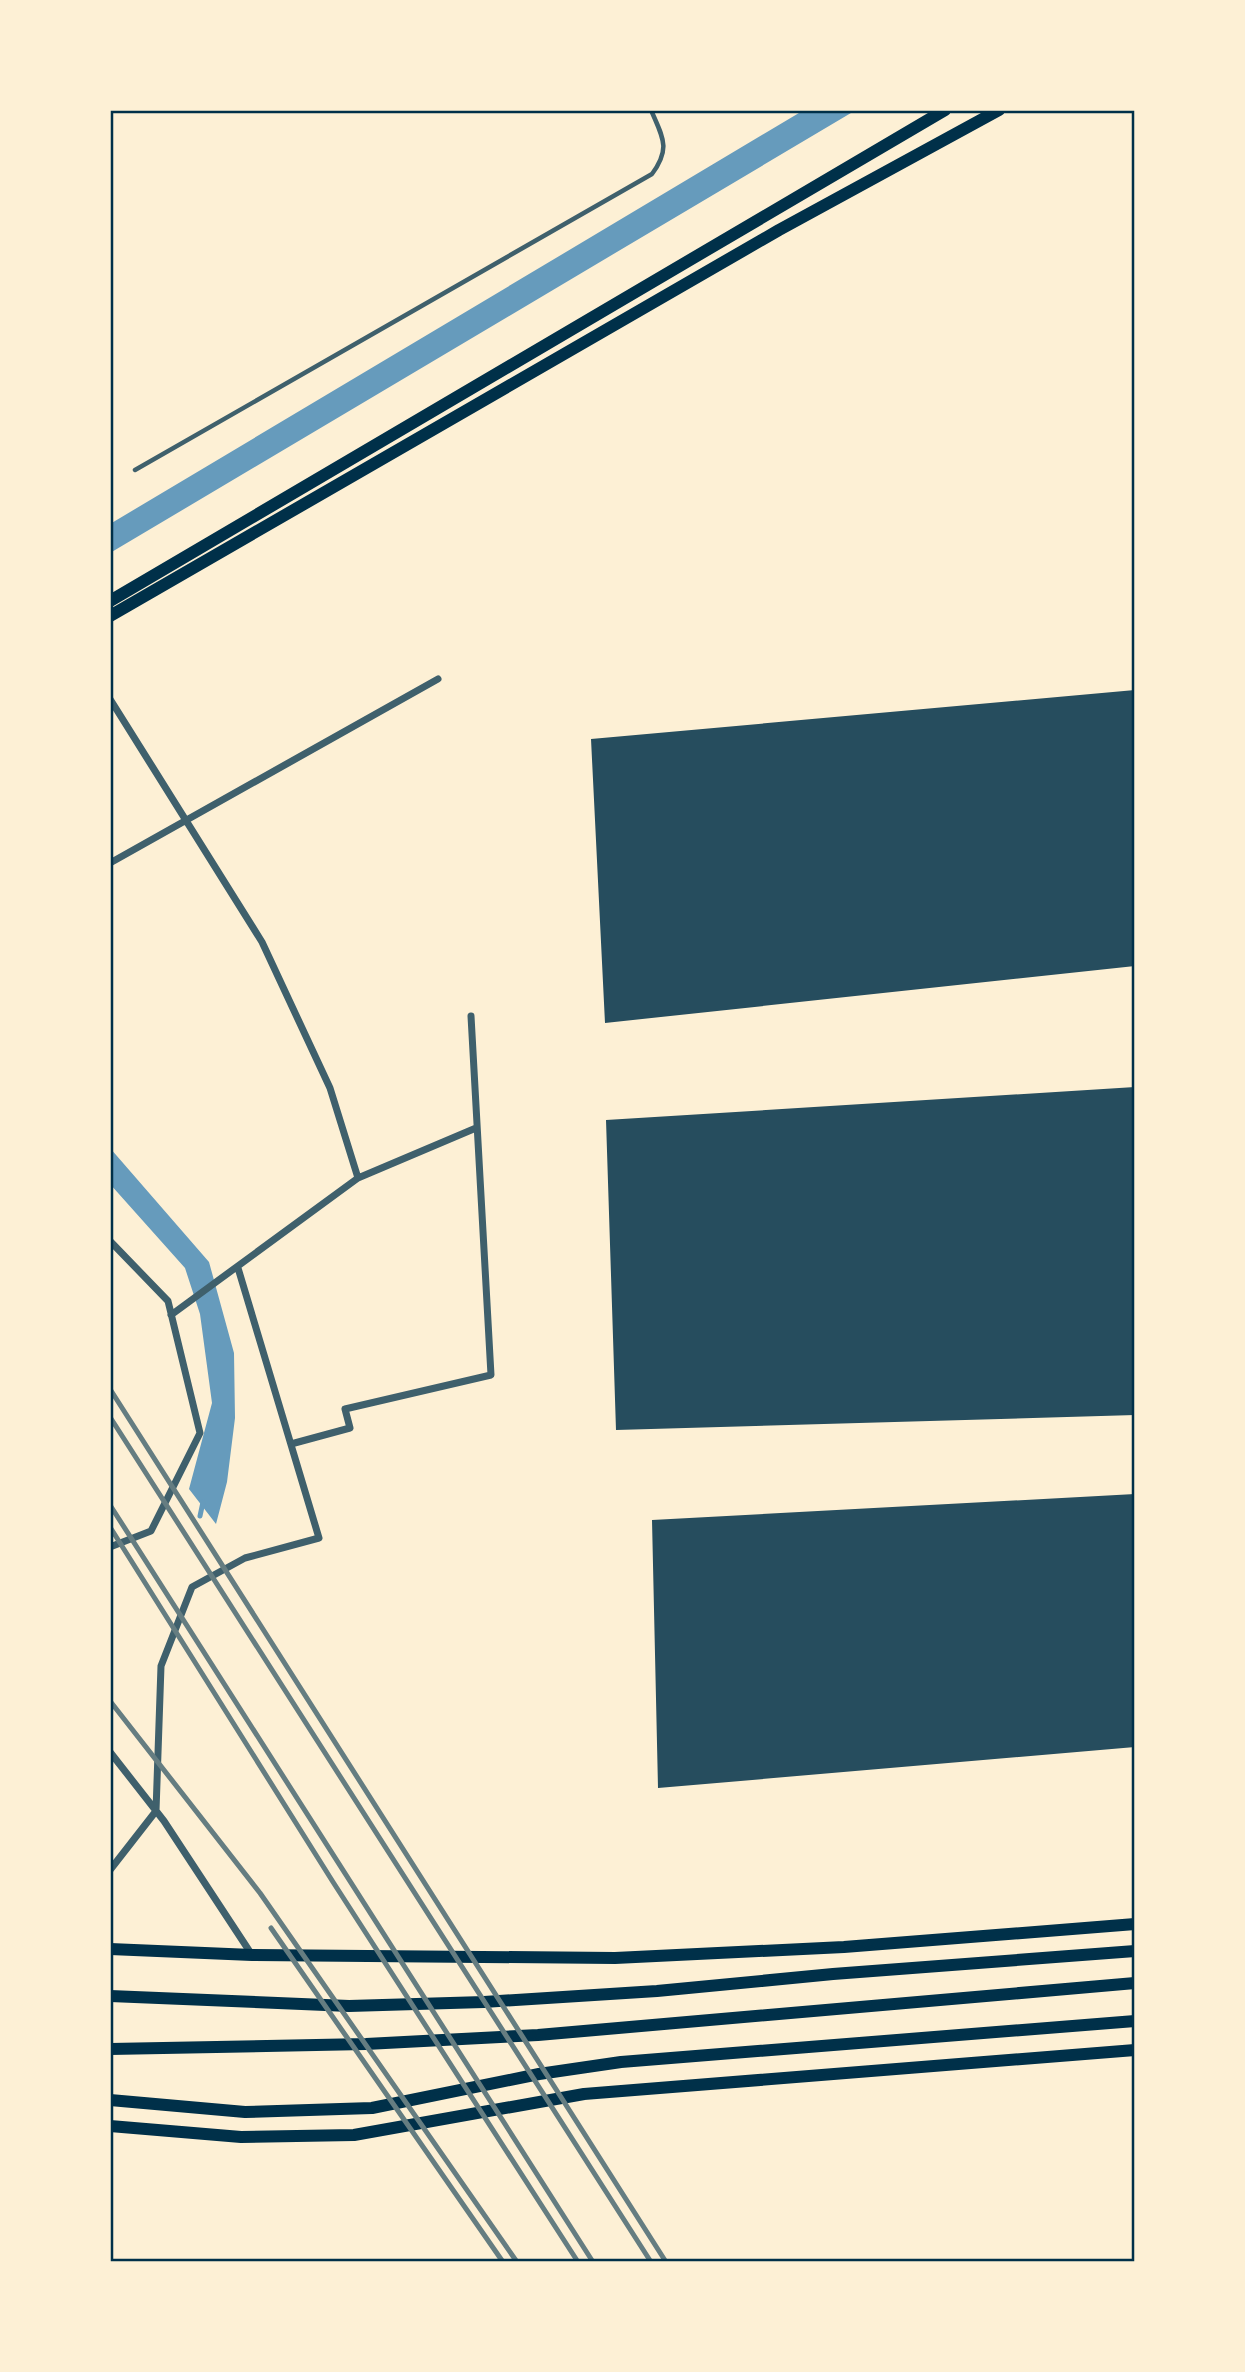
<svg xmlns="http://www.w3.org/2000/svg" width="1245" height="2372" viewBox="0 0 1245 2372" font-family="Signika,sans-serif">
  <rect width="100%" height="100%" fill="#fdf0d5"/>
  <path fill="#669bbc" d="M804 110H856L110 553V524Z
    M110 1148 209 1262 234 1353 235 1418 227 1482 216 1524 189 1489 212 1403 200 1314 185 1268 110 1184Z"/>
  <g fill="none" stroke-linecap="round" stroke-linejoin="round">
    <path stroke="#669bbc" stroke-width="5" d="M200 1516 203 1502"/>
  </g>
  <path fill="#264d5e" d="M1135 690V966L605 1023 591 739Z
    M1135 1087V1415L616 1430 606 1120Z
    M1135 1494V1747L658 1788 652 1520Z"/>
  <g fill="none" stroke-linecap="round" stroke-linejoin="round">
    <path stroke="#3f606c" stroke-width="4.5" d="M135 470 652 174C671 148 663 138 651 110"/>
    <path stroke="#3f606c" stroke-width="7" d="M110 699 262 942 330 1088 358 1178
      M110 863 438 679
      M110 1241 168 1301 200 1433 151 1531 110 1547
      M171 1315 358 1178 476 1128
      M291 1444 350 1428 345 1409 491 1375 471 1016
      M110 1752 164 1821 252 1955
      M110 1870 156 1811 161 1666 192 1587 245 1558 319 1538 238 1268"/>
    <path stroke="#003049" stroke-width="12" d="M110 601 945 110
      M110 616 779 230 999 110
      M110 1949 252 1955 615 1958 844 1947 1135 1924
      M110 1996 349 2006 484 2002 657 1991 833 1974 1135 1951
      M110 2049 366 2044 538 2035 1135 1983
      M110 2100 245 2112 372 2108 539 2074 621 2062 1135 2021
      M110 2126 241 2137 354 2135 584 2094 1135 2050"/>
    <path stroke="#657d81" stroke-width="5" d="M110 1389 666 2262
      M110 1417 651 2262
      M110 1505 593 2262
      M110 1527 333 1882 578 2262
      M110 1701 260 1893 517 2262
      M271 1928 503 2262"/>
  </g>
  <rect width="1245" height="2372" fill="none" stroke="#fdf0d5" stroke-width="224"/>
  <rect x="112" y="112" width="1021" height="2148" fill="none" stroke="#003049" stroke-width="2.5"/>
</svg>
